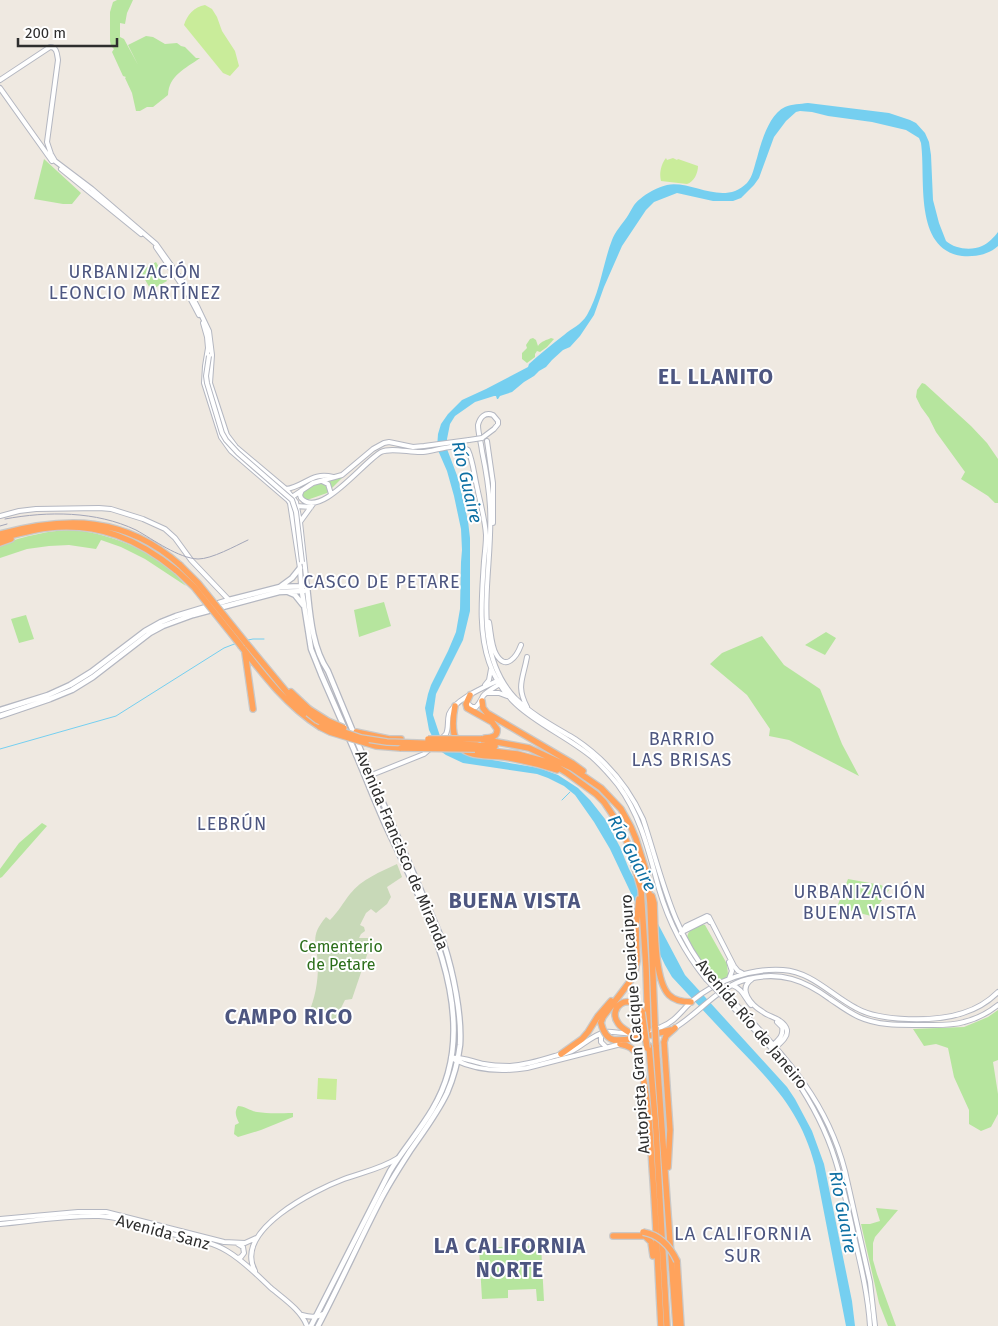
<svg xmlns="http://www.w3.org/2000/svg" width="998" height="1326" viewBox="0 0 998 1326" font-family="'Fira Sans',sans-serif">
  <rect width="100%" height="100%" fill="#efe9e1"/>
  <path fill="#b6e59e" d="M117 0H133L127 13 125 24 120 23V37L124 39 138 65 128 45 146 36 153 37 165 44 177 43 181 46 185 47 196 58H200C185 69 169 75 168 95L153 107H147L140 111H136L132 93 125 78 126 77 123 76 112 52 114 49 111 46 110 41V12L113 2Z
    M44 159 81 193 72 204H63L34 199Z
    M156 262 167 281 151 290 140 271Z
    M533 338 536 340 538 346C541 341 547 340 551 338L554 339 547 347 540 352 537 351 535 354V357L527 363 522 359V353L527 348 526 345 530 339Z
    M922 383 925 384 971 426 987 443 998 459V503H995L988 496 961 479 965 472 936 432 929 418 921 407 916 397 917 390Z
    M343 477 327 493 307 500H304L301 494C312 484 328 481 343 477Z
    M76 530C118 536 159 553 186 586L145 559 121 547 101 540 96 549 69 545 49 546 27 549 0 558V545C25 536 49 530 76 530Z
    M384 602 391 626 359 637 354 610Z
    M26 615 34 639 19 643 11 619Z
    M826 632 836 638 825 655 805 645Z
    M762 636 784 665 820 689 842 744 859 776 789 740 769 736 770 729 747 695 710 664 722 653Z
    M42 823 47 826 2 877 0 878V869L19 843Z
    M848 879 881 885 889 890 871 916 837 907Z
    M700 924 705 925 727 964 728 975 725 979 719 982C711 974 682 946 688 934 690 929 695 927 700 924Z
    M998 1010V1060L993 1062 998 1094V1114L991 1127 981 1131 969 1124V1110L954 1077 948 1048 936 1044 924 1046 913 1029 964 1027 988 1017Z
    M238 1106C245 1106 250 1111 257 1112 269 1114 282 1113 293 1113V1117L261 1130 238 1137 234 1134 235 1125 239 1123C236 1117 234 1112 238 1106Z
    M876 1208 898 1210 875 1237 873 1243V1260L877 1274 896 1326H888L879 1303 861 1224H870L880 1221Z
    M541 1245 544 1301H537L536 1289 508 1290V1298L482 1299 479 1248Z"/>
  <path fill="#c8d9b8" d="M397 864 402 877 387 887 391 897 387 904 376 913 371 909 366 913 360 925 364 927 365 931 361 934 359 938H371L369 949 352 999 345 1000 335 1020 308 1015C315 998 318 983 318 965 317 943 309 937 326 917L330 920C338 912 343 903 350 894 362 879 380 872 397 864Z"/>
  <path fill="#c9ec9a" d="M205 5 212 9 217 17 222 31 235 51 239 66 230 76 223 73 184 25C187 15 194 7 205 5Z
    M666 158 667 160 673 158 677 160 678 159 698 166C698 173 694 182 687 184L661 181C659 174 661 164 666 158Z
    M318 1078 337 1079 336 1100 317 1099Z"/>
  <path fill="#75cff0" d="M808 103 889 113 910 120 916 123 925 133 929 142 931 155 933 200 939 223 946 241C955 249 971 251 982 246 989 243 994 237 998 232V246C988 255 975 257 962 256 913 249 926 178 921 143L919 138 906 130 872 122 828 116 812 112 800 111 796 112 786 121 774 137 759 178 754 185 741 198 733 201H713L677 193 654 202 646 210 622 246 604 287 594 315 580 336 570 347 563 350 552 360 546 367 539 371 534 376 524 382 512 392 500 396 498 399H497L496 396H494L475 402 455 416 450 424 447 439V449L458 478 468 521 470 538V611L463 640 436 694 433 715 440 736 448 745 469 756 539 768 558 775 578 788 590 800 605 819 620 847 629 869 685 975 787 1087 795 1099 812 1131 824 1164 852 1301 855 1326H846L815 1166C800 1108 769 1080 729 1038 710 1018 691 997 672 977L665 965 610 849 594 822 575 795 564 786 548 778 537 774 463 763 446 755 439 750 429 730 425 708 428 694 431 685 448 651 456 632 460 609 461 562 462 550 461 529 454 496 447 471 437 448 438 434 441 424 448 414 462 400 486 389 528 367 529 364C540 354 552 344 564 335 572 328 581 325 587 315 600 293 603 263 612 240 615 232 622 224 627 217 631 211 634 203 640 199 647 193 658 187 667 185 692 180 723 207 747 183 753 176 754 167 757 158 761 143 769 114 785 107 792 104 800 104 808 103Z"/>
  <g fill="none" stroke-linecap="round" stroke-linejoin="round">
    <path stroke="#75cff0" stroke-width="1" d="M248 640 253 639H264
      M0 749 116 716 224 648 237 643
      M562 800 570 792"/>
    <defs>
      <path id="tertiary" d="M0 80 50 47C57 47 57 54 58 60L47 142 51 154 55 161 92 189 156 244 188 289 198 308 209 331 212 355 210 383 227 435 236 447 286 489 296 502 300 522 307 586
        M0 88 52 161
        M61 169 141 234
        M156 247 188 294 199 315
        M203 323 207 337 208 348 205 366 204 383 221 437 231 451 288 500 290 503 300 568 301 586
        M482 438 494 429 498 424V421L493 415C485 412 480 417 478 425 478 433 481 442 482 451 486 470 489 488 490 507 494 569 468 648 515 698 532 715 555 727 575 739 605 759 628 786 643 819 661 873 672 932 710 976
        M487 441 493 483V523
        M322 481 328 484 331 494
        M286 489C304 487 312 471 333 477
        M302 490 300 495 301 498C320 520 364 461 381 452 391 447 411 453 423 452 436 451 457 442 468 450 473 461 474 474 477 487 480 502 485 519 486 535 486 543 485 552 484 561 482 594 478 630 489 662 506 714 554 726 592 757 601 765 610 775 618 785 641 816 649 853 659 889 669 923 684 952 706 979
        M292 497 313 483 342 475 373 449 384 443 389 442 413 447 424 446 469 440
        M296 506 311 507
        M0 516 19 511 36 509 99 508 111 509 143 519 165 529 175 538 191 560 229 600
        M300 522 313 504
        M489 622C491 632 491 645 496 654 506 672 517 656 521 645
        M485 685 489 680 491 669
        M487 693H499L507 696
        M466 702 472 707H476C480 703 481 700 483 696 487 691 496 687 501 683
        M527 707C516 686 523 679 527 657
        M442 738 446 734C449 728 447 721 449 714 455 699 485 687 499 680
        M369 776 424 754 431 748
        M684 931 708 919 710 922
        M681 933 686 926 707 916 709 917 734 966 738 971 742 973
        M729 962 732 971 729 979
        M752 979C737 989 751 1005 763 1012 768 1016 775 1017 780 1021 783 1023 786 1026 787 1030 788 1038 779 1044 774 1049
        M732 985C743 989 744 997 751 1005
        M732 1000C782 1054 826 1097 845 1171L870 1282 875 1326
        M729 1003C751 1027 776 1050 794 1077 811 1102 826 1130 835 1159 843 1184 848 1210 854 1236 861 1266 868 1295 870 1326
        M673 1029C699 1014 718 986 748 979 781 971 804 980 830 999 839 1005 848 1012 859 1017 879 1026 901 1025 922 1025 936 1025 951 1026 964 1022 976 1019 988 1013 998 1005
        M602 1034 601 1036V1042L606 1047
        M772 1046C778 1040 784 1036 782 1027L777 1022
        M451 1058C462 1056 473 1062 484 1064 493 1066 501 1066 510 1066 527 1065 542 1060 558 1055 563 1054 568 1053 572 1051 583 1045 593 1035 605 1032 611 1031 618 1033 624 1033 636 1034 650 1032 661 1027 675 1022 682 1010 692 1001 717 980 751 968 783 970 812 972 831 995 856 1008 881 1022 936 1022 963 1013 976 1009 988 1002 998 992
        M455 1060C478 1071 502 1072 527 1068L621 1044
        M0 1219 78 1212H106L224 1242 245 1243 256 1238
        M0 1224C32 1221 67 1215 99 1216 122 1217 144 1226 165 1232 185 1238 209 1240 227 1251 244 1261 257 1275 271 1288 284 1299 301 1310 307 1326
        M238 1258 241 1257 244 1253 243 1247 238 1244
        M255 1271C233 1230 315 1190 344 1179 363 1172 381 1169 398 1158
        M302 1315C309 1317 317 1318 323 1314"/>
      <path id="secondary" d="M281 586 292 578 300 568
        M301 586 311 649 321 674 345 729
        M288 592 295 595 303 605
        M0 710 48 695 70 685 91 672 145 631 161 622 176 616 229 600 280 587 307 586C310 615 312 647 328 671L371 775 444 944C453 972 462 1015 460 1045 458 1061 453 1079 447 1093 437 1114 423 1132 410 1151 399 1168 388 1185 379 1203 358 1244 339 1286 318 1326
        M0 716 50 699 72 690 93 677 150 633 163 626 193 615 279 592 304 591
        M311 1326 390 1171C411 1137 437 1113 448 1073 471 991 419 897 385 824 372 795 361 765 348 736"/>
      <path id="motorway" d="M0 534C67 516 125 516 180 565
        M2 538C17 534 32 530 47 528 98 522 138 539 177 571
        M0 543 11 539
        M247 644 295 702 308 713
        M241 646C264 676 288 707 320 727
        M245 653 253 709
        M291 692 309 709
        M470 695 466 704 467 708 492 722 497 729C498 736 492 738 485 738
        M482 701 483 708 487 713 572 763 583 771
        M455 706C452 721 450 747 470 753 480 757 493 755 504 757 522 760 539 764 557 770
        M356 732 389 739H401
        M481 739 529 748 572 768 601 788 621 809 631 827 636 839 647 874 650 903 655 1027
        M366 743 376 746 401 748
        M477 745 495 746
        M475 749 517 754 551 763 567 773 596 794 604 802 616 820 628 844 641 890 646 968 648 1030
        M652 896 654 903C655 925 654 980 669 995 675 1001 683 1002 691 1002
        M601 1023 603 1017 631 980 635 972 637 961 636 928 639 899
        M630 1033C626 1030 621 1028 618 1023 607 1008 629 990 642 1012
        M614 1040C633 1041 653 1034 671 1030
        M620 1044C629 1046 633 1048 638 1056 648 1091 650 1129 652 1166 656 1219 658 1273 661 1326
        M656 1045 676 1326
        M649 1046 656 1130 667 1326
        M561 1054 582 1039 588 1032 598 1016 611 1001
        M668 1167 670 1130 664 1042 666 1036 675 1028
        M613 1236H645L651 1242 653 1256
        M677 1261 681 1326"/>
    </defs>
    <use href="#tertiary" stroke="#b4b7c1" stroke-width="6"/>
    <use href="#secondary" stroke="#b4b7c1" stroke-width="7"/>
    <use href="#motorway" stroke="#c9c9c9" stroke-width="8"/>
    <use href="#tertiary" stroke="#fff" stroke-width="4"/>
    <use href="#secondary" stroke="#fff" stroke-width="4.5"/>
    <use href="#motorway" stroke="#ffa35c" stroke-width="5.5"/>
    <path stroke="#a3a6b8" stroke-width="1" d="M0 526 7 524"/>
    <path stroke="#a3a6b8" stroke-width="1" d="M5 519C48 511 96 511 136 530 154 540 178 558 198 559 212 559 235 546 248 540"/>
    <defs>
      <path id="tertiary-bridge" d="M209 356 206 376 207 383 222 433 226 440 238 453 292 500 296 512 302 562
        M469 440 482 438
        M710 976 732 1000
        M706 979 729 1003"/>
      <path id="motorway-bridge" d="M180 565 198 583 247 644
        M177 571 194 587 241 646
        M309 709 328 721 344 728
        M308 713 317 720 333 728 361 738 387 742 477 745
        M320 727 330 732 366 743
        M428 739H481
        M401 748 475 749
        M642 1012 647 1048
        M601 1023C603 1031 606 1038 614 1040
        M655 1027 656 1045
        M643 1232C660 1235 670 1246 677 1261"/>
    </defs>
    <use href="#tertiary-bridge" stroke="#b4b7c1" stroke-width="6" stroke-linecap="butt"/>
    <use href="#motorway-bridge" stroke="#c9c9c9" stroke-width="8" stroke-linecap="butt"/>
    <use href="#tertiary-bridge" stroke="#fff" stroke-width="4"/>
    <use href="#motorway-bridge" stroke="#ffa35c" stroke-width="5.5"/>
  </g>
  <g text-anchor="middle" dominant-baseline="central" stroke-width="4" stroke-linejoin="round" paint-order="stroke">
    <g font-size="16" fill="#2e2e2e" stroke="#fff">
      <text transform="translate(402 850) rotate(67)">Avenida Francisco de Miranda</text>
      <text transform="translate(635 1024) rotate(-94)">Autopista Gran Cacique Guaicaipuro</text>
      <text transform="translate(752 1024) rotate(50)">Avenida Río de Janeiro</text>
      <text transform="translate(163 1232) rotate(15)">Avenida Sanz</text>
    </g>
    <g font-size="16" fill="#2c6e1b" stroke="#fff">
      <text x="341" y="946">Cementerio<tspan x="341" dy="18">de Petare</tspan></text>
    </g>
    <g font-size="18" letter-spacing="1" fill="#4d5680" stroke="#fff">
      <text x="135" y="272">URBANIZACIÓN<tspan x="135" dy="21">LEONCIO MARTÍNEZ</tspan></text>
      <text x="382" y="582">CASCO DE PETARE</text>
      <text x="682" y="739">BARRIO<tspan x="682" dy="21">LAS BRISAS</tspan></text>
      <text x="232" y="824">LEBRÚN</text>
      <text x="860" y="892">URBANIZACIÓN<tspan x="860" dy="21">BUENA VISTA</tspan></text>
    </g>
    <g font-size="18" font-style="italic" fill="#0d6fa3" stroke="#fff">
      <text transform="translate(467 482) rotate(77)">Río Guaire</text>
      <text transform="translate(632 853) rotate(62)">Río Guaire</text>
      <text transform="translate(843 1212) rotate(79)">Río Guaire</text>
    </g>
    <g font-size="19" letter-spacing="1" fill="#4d5680" stroke="#fff">
      <text x="743" y="1233">LA CALIFORNIA<tspan x="743" dy="22">SUR</tspan></text>
    </g>
    <g font-size="21" font-weight="bold" letter-spacing="1" fill="#4d5680" stroke="#fff">
      <text x="716" y="377">EL LLANITO</text>
      <text x="515" y="901">BUENA VISTA</text>
      <text x="289" y="1017">CAMPO RICO</text>
      <text x="510" y="1246">LA CALIFORNIA<tspan x="510" dy="24">NORTE</tspan></text>
    </g>
  </g>
  <path d="M18 38v8h99v-8" fill="none" stroke="#2e2e2e" stroke-width="2.5"/>
  <text x="25" y="38" font-size="15" fill="#2e2e2e" stroke="#ffffff" stroke-width="4" paint-order="stroke">200 m</text>
</svg>
